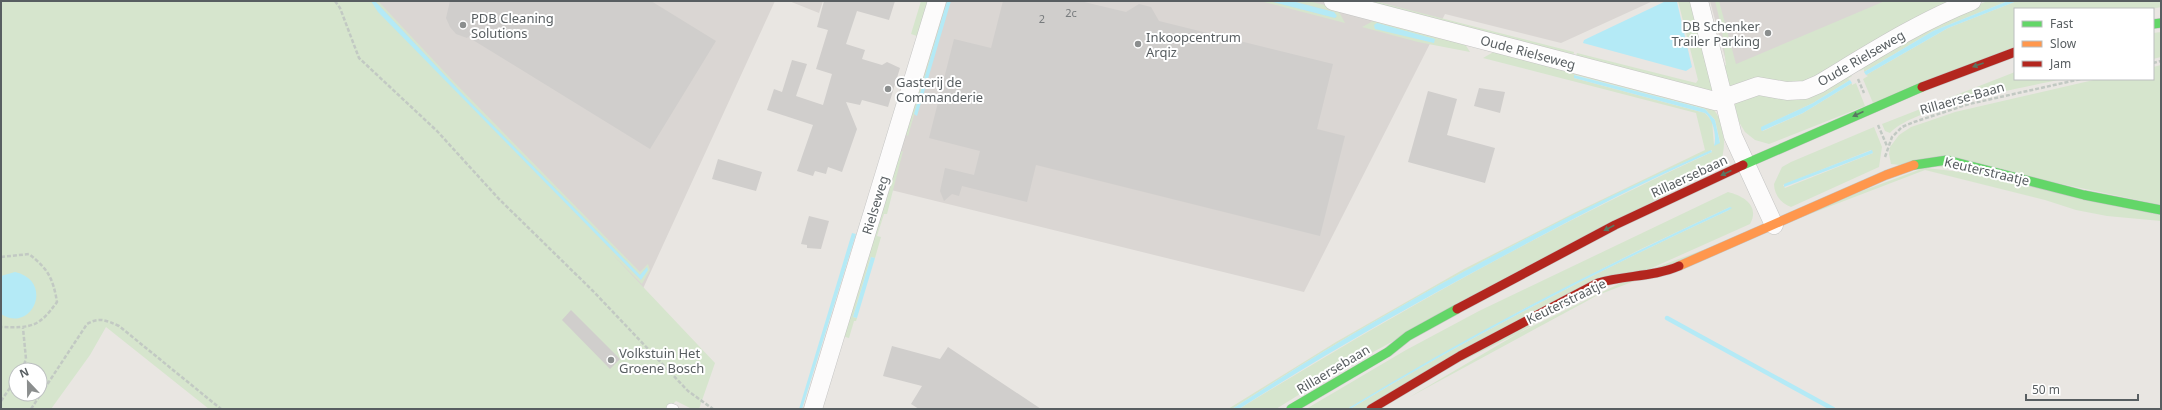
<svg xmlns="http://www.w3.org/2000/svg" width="2162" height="410" viewBox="0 0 2162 410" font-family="'Noto Sans',sans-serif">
  <rect width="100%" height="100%" fill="#e9e6e2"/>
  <path fill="#dad6d3" d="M352 1H775L635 306Z
    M789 1H823L819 13Z
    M945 1H1653L1561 43 1445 14 1304 292 887 189Z
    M1710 1H1921L1731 80Z"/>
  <path fill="#d6e5cd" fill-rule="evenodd" d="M1 1H371L379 12 641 280 647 267 640 275 470 102 375 1H378L455 83 640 272 648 264 650 270 642 284 611 253 715 363 699 409H692L676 401 668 409H209L106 327 90 355 51 409H1ZM16 370H40V394H16Z
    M921 1H931L920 37 911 34Z
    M943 1H947L908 136 903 132Z
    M1260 1H1269L1336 18 1334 12 1292 1H1308L1337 8 1345 23Z
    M1356 1H1374L1574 52 1573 57Z
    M1678 1H1690L1714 92 1575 58 1577 53 1696 83 1698 80Z
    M1715 1H1719L1736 64 1885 1H1955L1810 81 1730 89 1724 65H1726L1722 30Z
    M1988 1H2008L1933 31 1864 72V69L1860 71 1861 66 1966 9Z
    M2017 1H2161V7L2152 9H2015V47L1873 103 1863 79 1868 76 1866 75 1948 28Z
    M1377 19 1463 41 1470 52 1418 42 1362 27Z
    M2161 32V57L2153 59V33Z
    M1497 50 1711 107C1726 120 1727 150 1719 166L1334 373 1276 409H1239C1392 315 1548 227 1712 152V150C1546 224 1384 310 1232 409H1228L1336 342 1464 269 1574 213 1705 150 1696 113 1483 58ZM1575 75 1705 109 1715 120 1720 142 1714 145 1712 121 1705 113 1574 78Z
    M2161 65V205L2057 183 1891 164 1889 154 1890 147 1899 135 1911 127 1929 121 1955 112 2098 79H2153V67Z
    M2015 72V79H2062C2023 88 1915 106 1890 133L1885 131 1882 124Z
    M1851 75 1852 76 1848 79 1850 80 1813 103 1762 127 1761 130 1763 131 1803 113 1852 83V85L1856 83 1865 106 1769 144 1755 140 1745 132 1739 122 1734 103 1752 94Z
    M1874 127 1882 147 1879 167 1791 207C1781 204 1774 194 1774 184L1782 167 1791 162ZM1871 150 1873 153 1785 188 1783 185Z
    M903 151 887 214H884L877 236 881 237 875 258 871 257 853 317 857 318 856 321H854L849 338 842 336 897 153Z
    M1932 165 2161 215V221L2107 216 2076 210 2045 200 1925 170 1598 295 1408 398 1587 293Z
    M1728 192C1744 196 1760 206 1750 224L1645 271 1364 409H1350C1472 335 1600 270 1729 210L1730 207 1641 249 1520 311 1347 409H1306L1406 350 1479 311Z"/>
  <path fill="#b4eaf6" d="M371 1H375L470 102 640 275 647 267 648 270 641 280 378 12Z
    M947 1H951L917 116 914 114Z
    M1269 1H1292L1334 12 1337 16 1335 18Z
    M1666 1 1677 2 1692 67 1686 71 1583 43 1584 40Z
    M2008 1H2017L1948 28 1866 75 1864 72 1933 31Z
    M1377 23 1435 39 1434 43 1375 29 1374 25Z
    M1574 75 1705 109 1715 120 1720 143 1714 146C1717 136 1713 119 1705 113L1574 78Z
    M1850 80 1852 83 1803 113 1762 131 1761 130V127L1813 103Z
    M1711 150 1712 152C1639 184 1568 221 1498 259 1410 306 1323 355 1239 409H1232C1384 310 1545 224 1711 150Z
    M1872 150 1873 153 1784 187V184Z
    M1730 207 1732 208 1729 210C1600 270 1472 335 1350 409H1347C1470 334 1599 268 1730 207Z
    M852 233 856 234 802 409H799Z
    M871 257 875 258 857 318 853 317Z
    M15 272C55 281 32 334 1 314V276Z"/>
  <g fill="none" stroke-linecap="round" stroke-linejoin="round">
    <path stroke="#b4eaf6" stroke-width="4.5" d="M1667 318 1833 409"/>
  </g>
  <path fill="#d0cecc" d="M450 1H651L716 41 650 149 468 37 467 38 456 34 450 27 446 18Z
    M824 1H895L889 20 857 11 846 44 865 50 862 59 882 65 887 62 900 68 888 107 862 100 860 105 846 102 857 129 842 172 828 167 826 174 815 171 813 176 797 171 813 125 767 110 774 89 782 92 792 60 807 64 796 96 823 105 832 74 816 69 828 30 817 27Z
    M1003 1H1080L1126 12 1139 4 1151 7 1159 21 1333 64 1317 129 1345 136 1320 236 1036 165 1027 202 962 186 959 196 952 194 944 201 940 191 945 168 974 175 980 151 929 138 954 39 991 48Z
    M1479 88 1505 92 1500 113 1474 106Z
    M1428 91 1457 99 1447 135 1495 148 1485 183 1408 162Z
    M718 159 762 172 756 191 712 179Z
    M809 216 829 221 821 249 807 248V245L801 244Z
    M571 310 620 359 610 369 562 320Z
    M892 346 940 359 948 347 1041 409H919L911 404 922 386 883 376Z"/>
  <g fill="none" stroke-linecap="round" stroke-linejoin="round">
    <defs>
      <path id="lane" d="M671 408 674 409"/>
      <path id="street" d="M1333 1 1715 101 1758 86 1787 91 1805 90 1819 84C1869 54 1917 23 1972 1
        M1699 1 1733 136 1774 225
        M813 409 937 1"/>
      <path id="fast" d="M2153 24 2161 23
        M1743 165 1922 87
        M1914 165 1947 160 2084 195 2161 210
        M1291 409 1388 352 1408 336 1457 309"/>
      <path id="slow" d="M1679 266 1886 175 1914 165"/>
      <path id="jam" d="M1922 87 2015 52
        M1457 309 1615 225 1743 165
        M1371 409 1460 356 1598 283C1624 275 1654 277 1679 266"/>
    </defs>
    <use href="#lane" stroke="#c5c5c4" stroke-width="10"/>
    <use href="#street" stroke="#c5c5c4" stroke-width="19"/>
    <use href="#fast" stroke="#c4c4c3" stroke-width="10"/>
    <use href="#slow" stroke="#c4c4c3" stroke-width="10"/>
    <use href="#jam" stroke="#c4c4c3" stroke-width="10"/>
    <path stroke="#c2c9c3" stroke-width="2.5" stroke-dasharray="4 2" stroke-linecap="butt" d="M335 1 340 8 359 58 437 131 499 199 593 291 688 391 713 409
      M2153 63 2161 61
      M1858 79 1864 93
      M1878 125 1887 146
      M1885 157 1892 137 1902 127 1914 122 1969 104 2081 79
      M1 257 29 254C48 269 53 278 57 302 39 327 32 328 1 327
      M22 370 26 359 23 328
      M1 401 16 379
      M31 409 87 324C99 317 106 320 119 326L221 409"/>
    <use href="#lane" stroke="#fcfbfb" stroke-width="9"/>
    <use href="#street" stroke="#fcfbfb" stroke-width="18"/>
    <use href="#fast" stroke="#63d668" stroke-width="9"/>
    <use href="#slow" stroke="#ff974d" stroke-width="9"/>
    <use href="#jam" stroke="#b3261e" stroke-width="9"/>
  </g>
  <defs><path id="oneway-solid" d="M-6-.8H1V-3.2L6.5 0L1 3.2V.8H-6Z"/></defs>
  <g fill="#5a7662">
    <use href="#oneway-solid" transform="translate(1978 65) rotate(160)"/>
    <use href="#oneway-solid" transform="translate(1858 114) rotate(156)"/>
    <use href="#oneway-solid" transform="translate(1726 173) rotate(155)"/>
    <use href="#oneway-solid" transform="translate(1609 228) rotate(153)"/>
  </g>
  <g fill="#8b8e8e" stroke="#fff" stroke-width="1.5">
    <circle cx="463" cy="25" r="4"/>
    <circle cx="1768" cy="33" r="4"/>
    <circle cx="1138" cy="44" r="4"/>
    <circle cx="888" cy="89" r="4"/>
    <circle cx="611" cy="360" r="4"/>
  </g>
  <g text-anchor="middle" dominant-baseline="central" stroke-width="4" stroke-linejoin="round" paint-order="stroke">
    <g font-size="11" fill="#777b7d">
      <text x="1071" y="12">2c</text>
      <text x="1042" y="18">2</text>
    </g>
    <g font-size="13" fill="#585e61" stroke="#fff" text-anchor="start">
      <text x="471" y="18">PDB Cleaning<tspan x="471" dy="15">Solutions</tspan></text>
      <text x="1760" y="26" text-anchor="end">DB Schenker<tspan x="1760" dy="15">Trailer Parking</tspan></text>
      <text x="1146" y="37">Inkoopcentrum<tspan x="1146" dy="15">Arqiz</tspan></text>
      <text x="896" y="82">Gasterij de<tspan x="896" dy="15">Commanderie</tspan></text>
      <text x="619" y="353">Volkstuin Het<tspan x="619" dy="15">Groene Bosch</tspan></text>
    </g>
    <g font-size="13" fill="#585e61" stroke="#fff">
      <text transform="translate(1528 52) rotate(15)">Oude Rielseweg</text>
      <text transform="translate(1861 58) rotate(-30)">Oude Rielseweg</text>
      <text transform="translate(1962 98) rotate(-16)">Rillaerse-Baan</text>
      <text transform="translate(1987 171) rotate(13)">Keuterstraatje</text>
      <text transform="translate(1689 176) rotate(-25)">Rillaersebaan</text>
      <text transform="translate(875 205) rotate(-73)">Rielseweg</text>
      <text transform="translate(1566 301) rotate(-26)">Keuterstraatje</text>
      <text transform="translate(1333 369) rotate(-31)">Rillaersebaan</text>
    </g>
  </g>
  <rect width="2162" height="410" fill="none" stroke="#585e61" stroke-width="4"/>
  <rect x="2014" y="8" width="140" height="72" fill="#ffffff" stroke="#bcbfc0"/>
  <rect x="2022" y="21" width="20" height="6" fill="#63d668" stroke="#bcbfc0"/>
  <text x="2050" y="28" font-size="12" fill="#585e61">Fast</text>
  <rect x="2022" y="41" width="20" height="6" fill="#ff974d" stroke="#bcbfc0"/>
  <text x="2050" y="48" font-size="12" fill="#585e61">Slow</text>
  <rect x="2022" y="61" width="20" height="6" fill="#b3261e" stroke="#bcbfc0"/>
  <text x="2050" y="68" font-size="12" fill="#585e61">Jam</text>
  <g transform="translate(28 382) rotate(338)"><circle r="19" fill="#ffffff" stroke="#bcbfc0"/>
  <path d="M0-3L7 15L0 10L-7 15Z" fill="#8b8e8e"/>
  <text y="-6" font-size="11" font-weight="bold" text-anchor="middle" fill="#585e61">N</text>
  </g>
  <path d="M2026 394v6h112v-6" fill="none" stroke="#585e61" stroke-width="2"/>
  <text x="2032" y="394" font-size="12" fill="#585e61" stroke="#ffffff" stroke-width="3" paint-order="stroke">50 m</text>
</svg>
